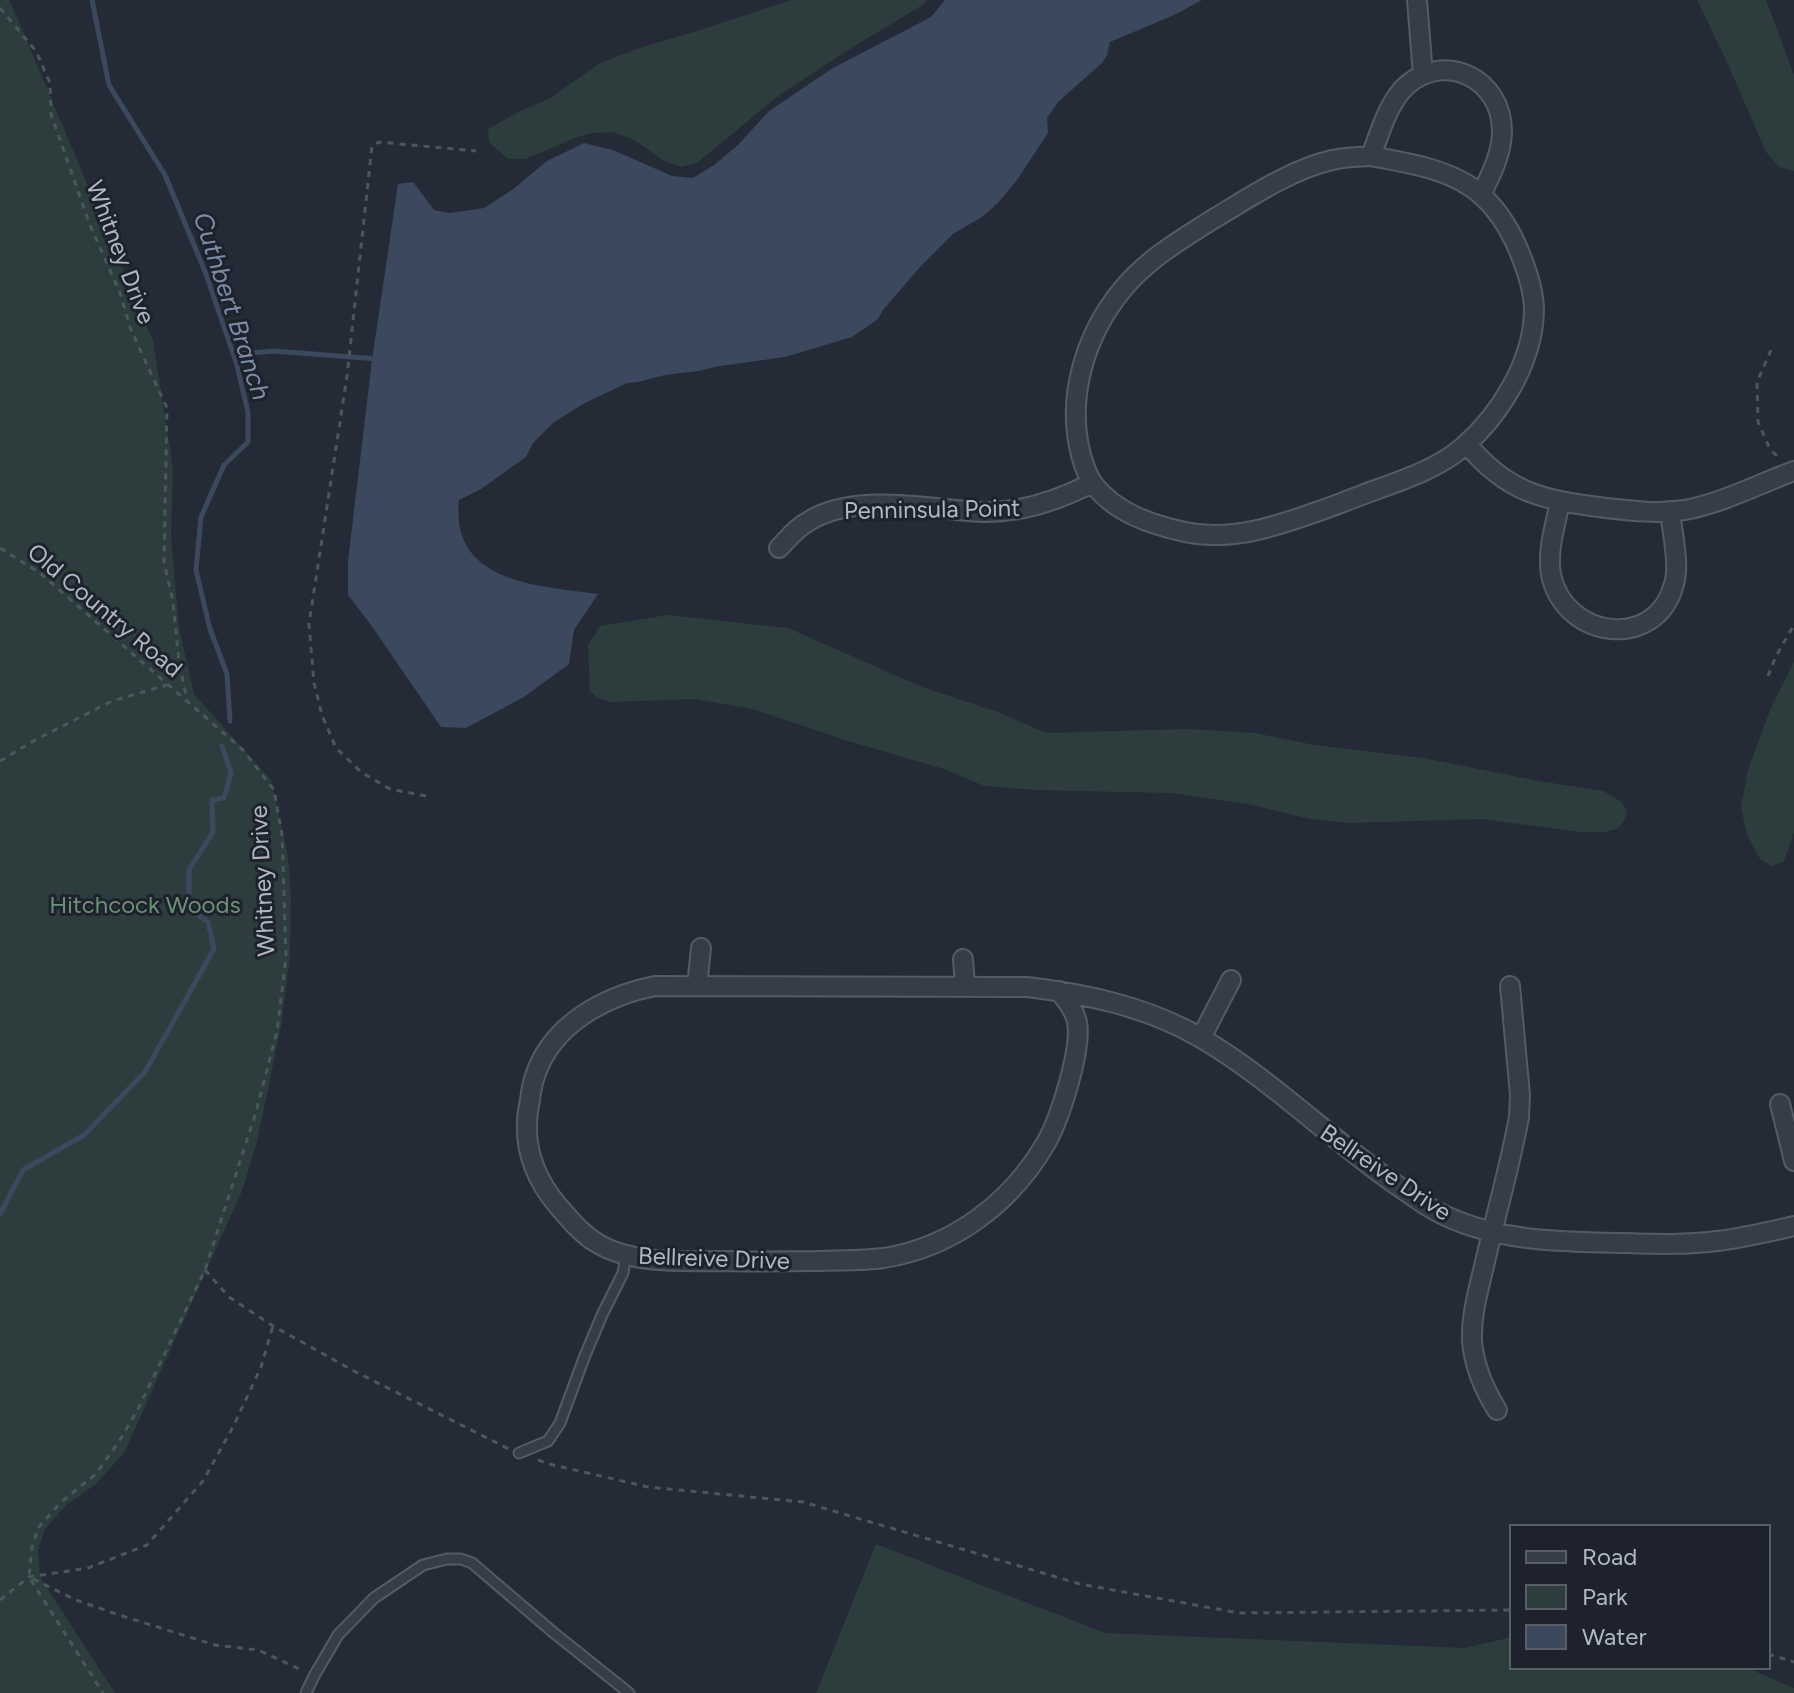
<svg xmlns="http://www.w3.org/2000/svg" width="1794" height="1693" viewBox="0 0 1794 1693" font-family="Figtree,sans-serif">
  <rect width="100%" height="100%" fill="#242b36"/>
  <path fill="#2d3d3e" d="M0 0H9L22 29 153 341 173 468 171 538 179 628 194 694 271 780 288 856 291 894 290 956 281 1026 257 1142 242 1191 124 1453 95 1485 66 1505 45 1529 38 1549 40 1577 115 1693H0Z
    M791 0H927L924 4 845 52 778 96 697 163 682 167 664 161 636 141 614 132 593 133 577 137 525 159H508L489 142 488 129 524 109 549 99 600 63 643 47 700 30Z
    M1697 0H1766L1794 75V171L1779 167 1766 152 1727 62Z
    M668 615 788 628 922 687 995 711 1047 733 1187 729 1255 733 1314 745 1423 758 1539 781 1603 791 1622 802 1627 812 1624 821 1619 828 1606 832H1581L1481 819 1349 823 1311 819 1247 804 1172 793 1036 790 984 786 944 769 845 740 753 709 695 699 611 702 598 698 590 691 588 645 600 626Z
    M1794 662V832L1784 861 1772 866 1760 859 1747 835 1741 807 1748 770 1772 705Z
    M876 1544 1105 1633 1465 1648 1512 1637V1667H1745L1794 1688V1693H816Z"/>
  <path fill="#3b485e" d="M945 0H1202L1174 15 1110 42 1107 55 1102 63 1058 102 1047 118 1048 133 1017 180 998 203 982 217 953 234 920 267 883 310 878 319 852 337 785 357 720 366 698 371 665 375 638 382 627 383 583 404 553 423 533 443 526 457 481 489 459 500C450 583 538 586 598 594L574 630 569 664 524 697 466 728 441 727 371 625 348 595V561L372 360 398 184 413 182 434 210 449 213 484 208 512 190 547 161 584 143 613 150 672 176 693 178 714 165 738 145 769 111 833 68 931 17Z"/>
  <g fill="none" stroke-linecap="round" stroke-linejoin="round">
    <path stroke="#3b485e" stroke-width="5" d="M92 0 109 85 165 175 206 274 236 362 248 412V442L224 465 201 517 196 570 210 629 227 674 230 721
      M236 362 241 354 273 351 378 359
      M0 1214 23 1170 84 1135 145 1072 214 949 208 922 189 909V870L213 832 212 800 224 798 231 773 222 746"/>
    <defs>
      <path id="lane" d="M519 1453 548 1441 560 1423 584 1358 602 1315 623 1273 626 1255
        M306 1693 314 1676 338 1635 374 1598 423 1565 447 1559H461L472 1563 554 1633 629 1693"/>
      <path id="street" d="M1417 0 1423 75
        M1371 156C1405 163 1441 167 1471 187 1490 200 1505 221 1515 242 1525 264 1534 288 1534 311 1533 362 1500 415 1463 447 1435 471 1396 482 1362 495 1348 500 1334 506 1319 511 1277 526 1231 542 1185 532 1152 525 1116 513 1094 485 1087 476 1084 466 1081 455 1066 398 1085 335 1122 290 1147 259 1182 239 1215 218 1252 196 1290 170 1332 160 1345 157 1358 157 1371 156Z
        M1371 156C1380 133 1388 102 1407 85 1447 51 1502 80 1502 131 1502 153 1491 175 1481 195
        M1467 444C1508 494 1544 500 1606 508 1632 511 1658 514 1685 510 1722 503 1759 484 1794 471
        M1560 502C1555 526 1547 551 1551 575 1565 640 1657 651 1674 584 1680 565 1672 532 1670 511
        M779 548C788 539 795 529 806 523 855 490 932 511 987 512 1024 512 1059 500 1092 483
        M963 959 965 986
        M697 986 701 948
        M1059 991C1067 1001 1074 1009 1077 1022 1082 1050 1060 1118 1046 1143 1011 1203 953 1247 884 1258 862 1261 840 1260 817 1261 787 1261 757 1262 727 1261 687 1261 632 1265 597 1243 581 1234 570 1219 558 1206 532 1175 521 1139 530 1100 531 1092 532 1084 535 1076 552 1024 605 996 655 986L1027 987C1087 994 1148 1007 1201 1038 1271 1079 1329 1138 1395 1184 1409 1193 1422 1204 1436 1211 1493 1242 1562 1242 1626 1243 1656 1244 1686 1245 1717 1241 1743 1238 1768 1232 1794 1226
        M1201 1038 1231 980
        M1780 1104 1794 1161
        M1497 1410C1484 1389 1474 1366 1472 1341 1471 1314 1479 1288 1485 1262 1496 1214 1510 1166 1519 1117L1520 1095 1510 986"/>
    </defs>
    <use href="#lane" stroke="#555b65" stroke-width="13"/>
    <use href="#street" stroke="#555b65" stroke-width="22"/>
    <path stroke="#4a585c" stroke-width="3" stroke-dasharray="6 6" stroke-linecap="butt" d="M0 8 36 51 50 83 51 114 73 177 90 225 120 293 131 330 167 408 164 562 173 602 179 662 187 700
      M1771 350 1757 382 1758 422 1770 449 1778 457
      M0 548 40 573 243 750 274 790 282 835 286 957 277 1031 256 1112 205 1270 139 1407 120 1440 96 1474 60 1503 38 1528 32 1547 29 1577 103 1693
      M1768 676 1776 656 1794 625
      M0 761 37 739 112 701 167 685
      M426 796 390 789 361 772 336 748 322 715 314 683 309 624 347 376 372 146 379 142 476 151
      M205 1270 229 1297 273 1326 354 1371 509 1449
      M538 1460 549 1464 648 1487 803 1502 1080 1584 1239 1613 1512 1610
      M33 1579 76 1600 119 1615 215 1645 258 1650 304 1671
      M0 1600 29 1577 88 1568 147 1545 203 1481 234 1425 261 1367 273 1326
      M1768 1654 1794 1662"/>
    <use href="#lane" stroke="#373d47" stroke-width="9"/>
    <use href="#street" stroke="#373d47" stroke-width="18"/>
  </g>
  <g text-anchor="middle" dominant-baseline="central" stroke-width="6" stroke-linejoin="round" paint-order="stroke">
    <g font-size="24" fill="#b2b8c3" stroke="#1d222c">
      <text transform="translate(121 252) rotate(69)">Whitney Drive</text>
      <text transform="translate(932 509) rotate(-1)">Penninsula Point</text>
      <text transform="translate(105 610) rotate(40)">Old Country Road</text>
      <text transform="translate(262 881) rotate(-93)">Whitney Drive</text>
      <text transform="translate(1386 1172) rotate(34)">Bellreive Drive</text>
      <text transform="translate(714 1258) rotate(2)">Bellreive Drive</text>
    </g>
    <g font-size="24" fill="#6c9177" stroke="#1d222c">
      <text x="145" y="904">Hitchcock Woods</text>
    </g>
    <g font-size="26" font-style="italic" fill="#7d8da8" stroke="#1d222c">
      <text transform="translate(232 306) rotate(72)">Cuthbert Branch</text>
    </g>
  </g>
  <rect x="1510" y="1525" width="260" height="144" fill="#1d222c" stroke="#595e68" stroke-width="2"/>
  <rect x="1526" y="1551" width="40" height="12" fill="#373d47" stroke="#595e68" stroke-width="2"/>
  <text x="1582" y="1565" font-size="24" fill="#b2b8c3">Road</text>
  <rect x="1526" y="1585" width="40" height="24" fill="#2d3d3e" stroke="#595e68" stroke-width="2"/>
  <text x="1582" y="1605" font-size="24" fill="#b2b8c3">Park</text>
  <rect x="1526" y="1625" width="40" height="24" fill="#3b485e" stroke="#595e68" stroke-width="2"/>
  <text x="1582" y="1645" font-size="24" fill="#b2b8c3">Water</text>
</svg>
